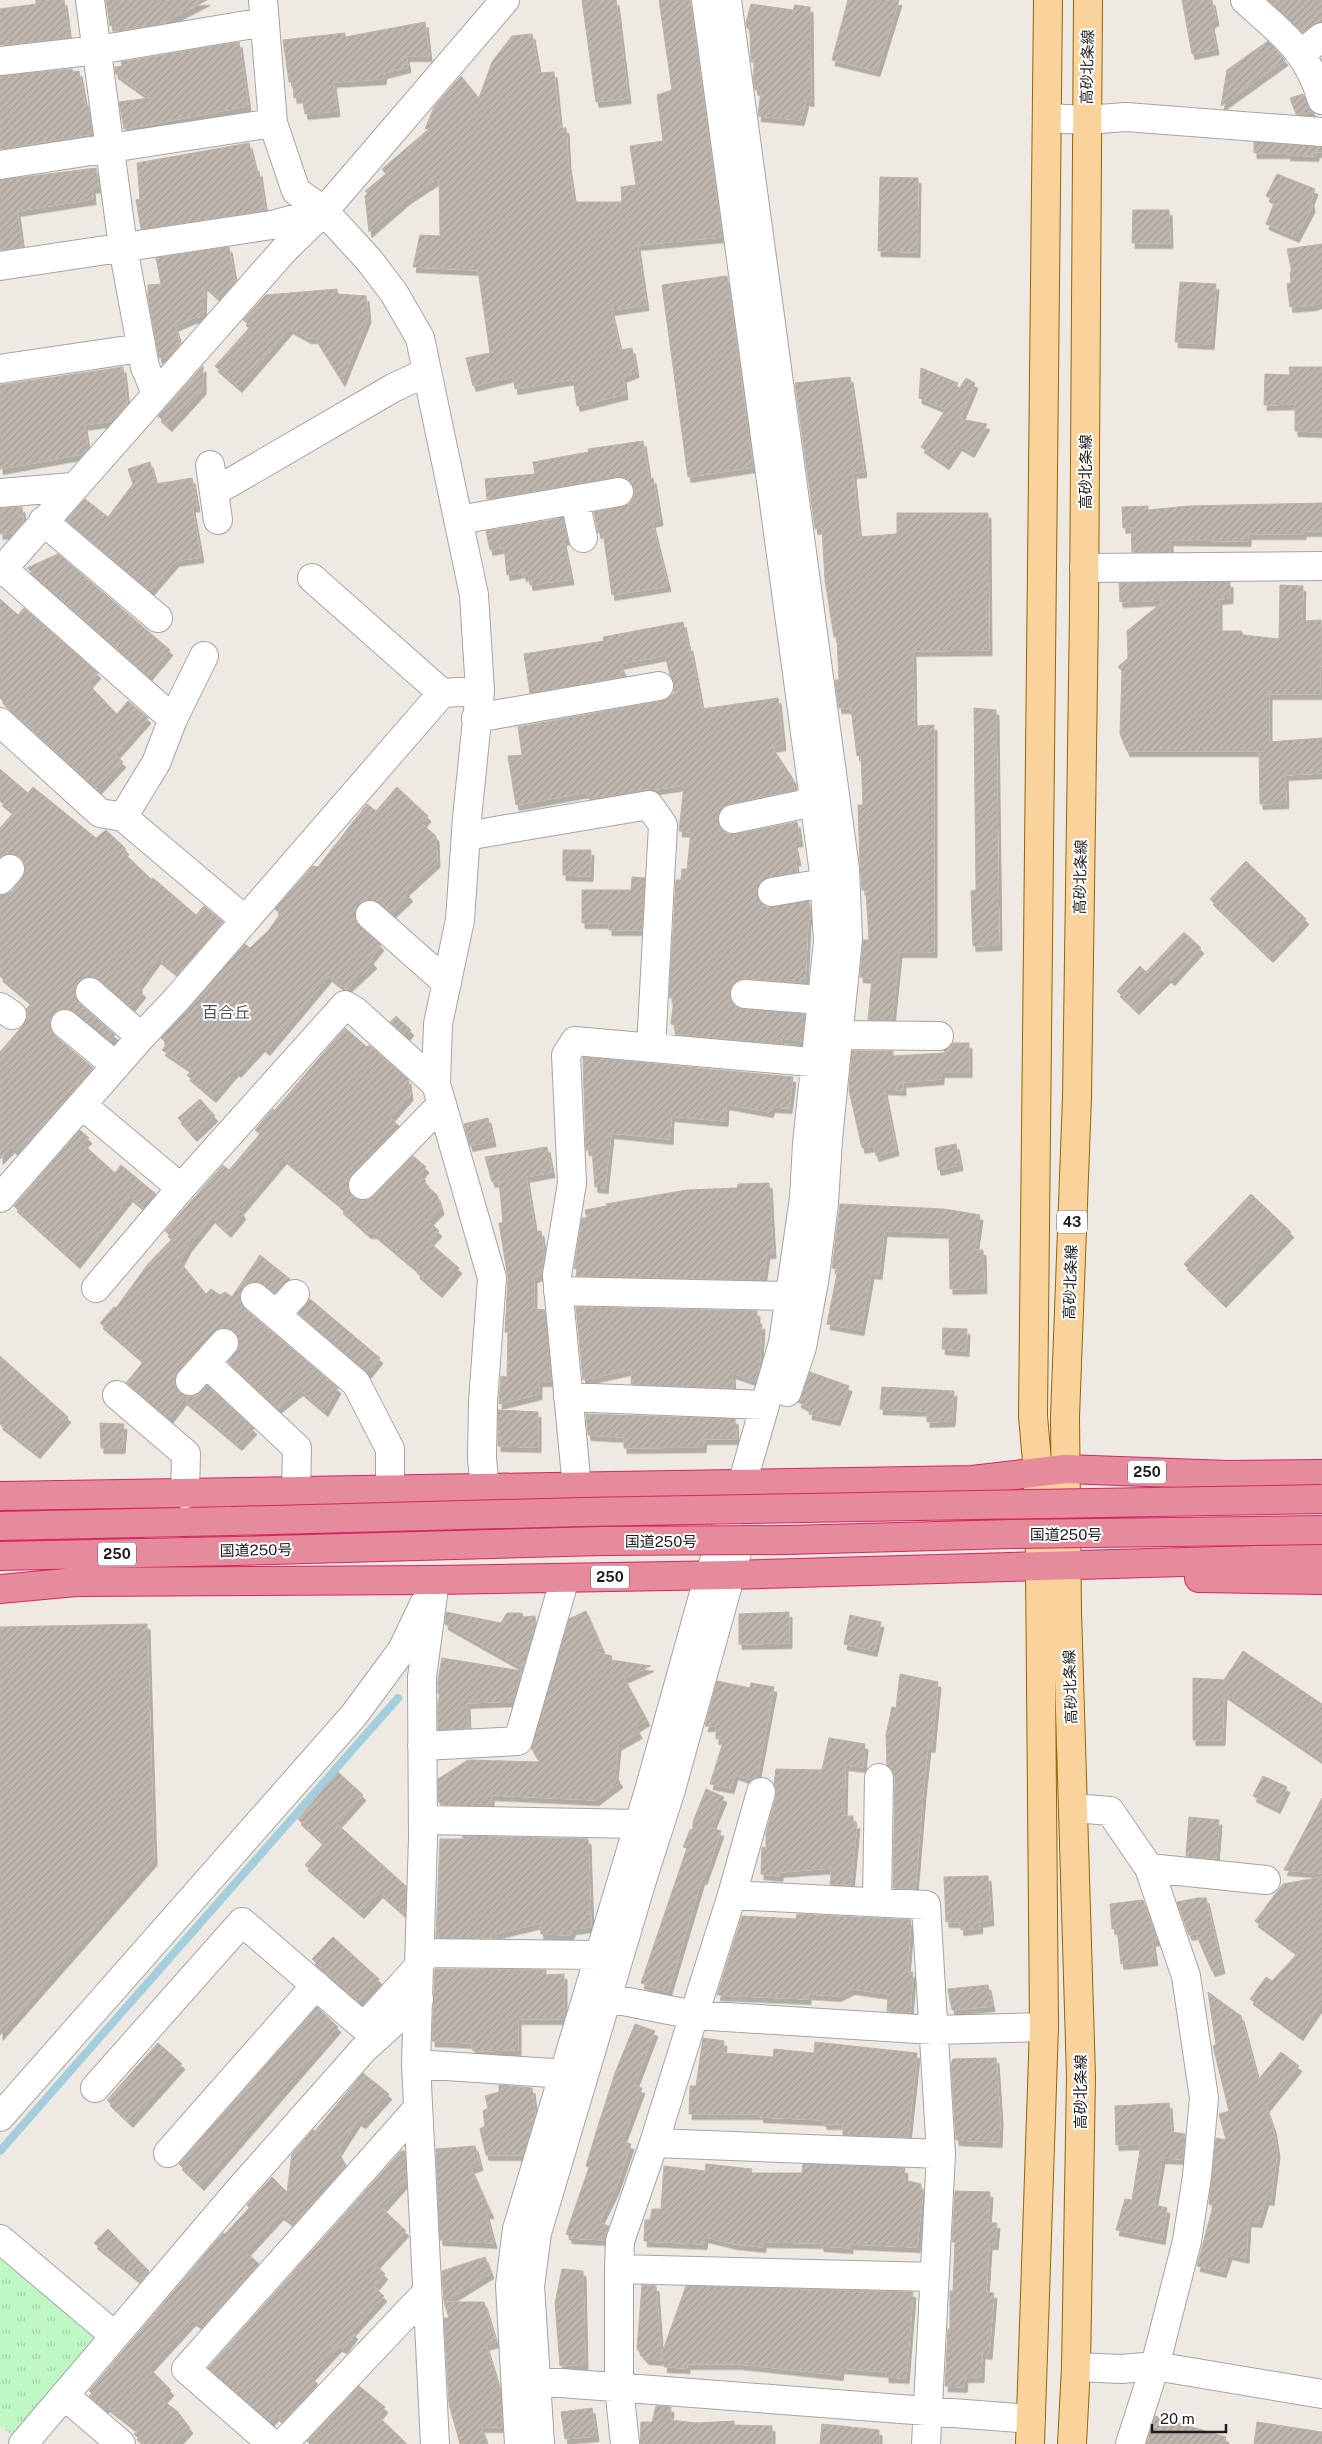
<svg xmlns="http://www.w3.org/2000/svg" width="1322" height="2444" viewBox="0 0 1322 2444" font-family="'Public Sans','Noto Sans JP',sans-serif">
  <defs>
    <pattern id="park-tufts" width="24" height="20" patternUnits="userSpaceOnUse" patternTransform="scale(1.25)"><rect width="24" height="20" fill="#c0f8c5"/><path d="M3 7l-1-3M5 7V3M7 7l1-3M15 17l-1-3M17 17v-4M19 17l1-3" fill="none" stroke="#a5d4a9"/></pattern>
    <pattern id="building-hatch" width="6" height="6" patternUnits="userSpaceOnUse" patternTransform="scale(1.25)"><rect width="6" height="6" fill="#beb6af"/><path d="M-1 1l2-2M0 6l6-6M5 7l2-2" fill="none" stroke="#a39c96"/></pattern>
    <filter id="shadow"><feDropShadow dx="3" dy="5.5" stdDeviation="0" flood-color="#0004"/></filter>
  </defs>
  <rect width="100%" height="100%" fill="#eeeae3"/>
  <path fill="url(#park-tufts)" d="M0 2245 106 2338 16 2439 0 2425Z"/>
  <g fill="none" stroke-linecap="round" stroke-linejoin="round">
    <path stroke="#a4cedb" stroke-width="8" d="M0 2151 398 1698"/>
  </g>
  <path fill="url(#building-hatch)" stroke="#bfb1a5" filter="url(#shadow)" d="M36 0H64L69 38 0 45V9L36 4Z
    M106 0H207L161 24 116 31 115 25 110 26Z
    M582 0H616L628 98 596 102Z
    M659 0H690L722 237 637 245 646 305 611 310 620 350 632 348 636 372 623 377 625 394 577 406 573 379 515 389 513 376 473 386 466 358 490 353 478 270 413 267 420 235 440 236 439 178 408 198 369 232 365 196 368 194 365 191 386 174 382 169 430 128 425 129 434 107 461 76 479 98 492 62 512 36 532 34 539 73 554 72 560 128H566L568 164 574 202H622L621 187 636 185 630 146 663 141 657 95 672 90Z
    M848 0H899L877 71 832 60Z
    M1182 0H1212L1216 20 1211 23 1216 49 1192 54Z
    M1268 0H1322V22L1313 25 1303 32Z
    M751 4 793 10 795 5 810 7 811 101 806 100 801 120 758 116 761 90H755L753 76 755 62H751L750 29 747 28 746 23Z
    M425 22 429 56H406L408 67 384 73 383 79 333 82 337 111 305 114 302 97 294 98 293 82H289L283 40 345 33V37Z
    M1268 41 1285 60 1221 106 1227 70Z
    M239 42 248 106 124 129 119 102 150 98 115 73V67L122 66 121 62Z
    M72 69 73 72 79 71 85 105H88L92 134 0 149V76Z
    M1303 94 1313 112 1296 114 1290 98Z
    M1254 142 1322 147V152H1316V156L1287 155 1288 153H1254Z
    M249 143 256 172 259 171 265 210 141 229 136 200 140 199 137 163Z
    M96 168 98 187 92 188 93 199 17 211 22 247 0 250V180Z
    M1277 174 1315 189 1311 200 1312 207 1296 237 1266 224 1275 201 1266 196Z
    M880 177 918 178 917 252 878 251Z
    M1133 210H1169L1170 243H1132Z
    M1322 244V302L1314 305 1290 307 1287 284 1291 283 1290 272H1292L1287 249Z
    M229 247 235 282 220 299 204 284 203 316 193 318 175 326 180 344 170 356 159 358 148 297V285L161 284 156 258Z
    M727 276 753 467 688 477 662 285Z
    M1180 282 1216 284 1211 344 1175 342Z
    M337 289 338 294 366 296 368 317 342 381 315 338H308L290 328 239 387 215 366 251 326 243 320 266 295Z
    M203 366V389L169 426 158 416Z
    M123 367 127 404 112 421 84 425 88 449 83 454 0 469V385Z
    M1289 367H1322V432L1295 431V404L1264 405 1265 374 1290 375Z
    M921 368 958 383 956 388 959 389 966 378 975 383 960 419 987 424 971 452 959 445 946 464 921 447 946 409 919 398Z
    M850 377 864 472 853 473 859 537 897 534V513H988L989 650 913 651 914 726 934 725V952H899L892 1020H868L872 978 860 977 863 940H869L866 891 862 890 860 863 858 805H863L861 755 857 756 851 708H839L835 680H839L837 637H834L825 580 822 528 815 529 795 383Z
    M643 441 649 479 653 478 660 520 652 522 668 586 612 595 603 532 598 533 594 512 622 507 629 504 634 497V489L631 482 625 478 616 477 487 499 485 479 535 474 533 462 589 452 588 449Z
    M150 462 156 484 192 478 197 506 192 507 201 557 176 561 150 591 66 520 85 499 108 517 133 484 128 469Z
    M1322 503V531H1303V534H1248V541L1170 540V552H1132L1131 527 1123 528 1122 507 1148 506V510L1189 506Z
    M22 507 23 522 14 533 0 534V508Z
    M563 518 567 539 563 540 571 579 530 585 528 575 523 576V572L507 575 504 547 490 550 486 531Z
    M58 554 170 650 148 676 27 568Z
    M1230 582V598L1219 599V631H1241L1243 635 1279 639 1280 585 1303 586 1302 621 1321 620 1322 666H1320V694H1269V742L1322 738V773L1285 775 1286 803 1260 804 1259 751H1127L1120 734 1122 671 1118 667 1128 658 1127 631 1165 600 1120 602 1119 583Z
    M0 599 18 615 24 608 98 673 88 684 117 714 128 701 148 718 115 755 123 762 98 789 39 736 0 698Z
    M683 622 688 646H690L702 709 778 698 783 745 772 747 793 779 794 790 729 804 723 807 718 814V822L722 830 728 834H736L797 822 800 841 794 842 798 860 795 861 797 872 762 880 758 886 757 894 760 902 767 907 809 901 811 919H808L805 983 746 978 738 980 732 985 729 993 731 1001 736 1007 743 1009 805 1014 802 1041 781 1038V1044L675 1034 676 1025 671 1024 674 998H669L676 880H681L682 869H687L691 832 679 831 684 785 589 799 587 792 516 805 508 756 522 755 518 727 662 701 674 693V684L670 675 665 655 620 664 626 676 530 693 524 654 604 641 603 637Z
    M974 708 996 710 999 945 973 946 971 891 976 890Z
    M0 769 28 793 33 787 96 838 106 830 126 849 123 852 151 879 153 878 196 915 204 906 223 922 178 974 158 958 137 987 143 992 131 1007 94 977H86L79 981 75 989V997L79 1003 115 1035 110 1041 68 1009H60L53 1014 50 1022 51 1030 55 1036 93 1068 18 1153 12 1147 0 1159V1052L25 1023 28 1016 26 1009 32 1003 0 976V895L12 891 25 872V864L20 857 13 854 0 857V828L14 812 0 801Z
    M397 787 428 816 422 824 436 836 437 862 405 891 410 896 392 913 374 900H366L359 904 355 912V920L381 945 370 959 374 963 346 989 329 976 267 1050 262 1046 238 1072 236 1070 213 1097 187 1075 192 1070 162 1050 167 1044 161 1038 245 944 250 948 269 930 280 914 275 909 313 866 318 867 367 804 376 811Z
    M563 850H591L590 876 563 875Z
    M1246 861 1306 919 1270 957 1210 899Z
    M632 877 645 878 642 930H609V923H582V890H631Z
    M1184 932 1201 948 1172 980 1168 977 1136 1009 1117 991 1140 966 1146 972Z
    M396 1016 411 1030 406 1036 390 1022Z
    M345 1028 367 1047 369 1045 408 1079 410 1095 390 1118 399 1126 352 1174 348 1182V1190L352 1196 359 1200H368L413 1156 426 1167 420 1175 426 1181 424 1183 437 1195 441 1209 429 1221 439 1231 429 1242 459 1268 439 1292 417 1273 418 1270 374 1233H368L340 1208 342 1206 284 1158 240 1210 243 1214 228 1232 212 1217 188 1247 180 1262 206 1294 211 1289 220 1295 225 1292 232 1297 260 1255 290 1279 275 1293 258 1282H249L243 1287 240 1294V1303L245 1309 338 1388 325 1411 300 1390 278 1408 228 1362 239 1347V1339L235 1332 228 1328H219L178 1371 175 1377V1385L180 1393 187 1396H195L207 1385 254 1429 239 1445 184 1399 169 1419 126 1383 144 1361 100 1323 114 1307 116 1308 148 1264 173 1238 165 1231 223 1165 229 1170 260 1134 255 1130 265 1118 273 1109 274 1111Z
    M953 1043H969V1072H941V1079L903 1082V1090L884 1089 896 1150 876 1156 873 1146 862 1148 849 1090 852 1051H893V1056L944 1053V1050Z
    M583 1057 793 1077 789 1108 772 1107 770 1112 726 1104 725 1121 671 1116 670 1139 611 1133 605 1188 595 1187 592 1150H586Z
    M200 1099 215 1116 194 1136 178 1118Z
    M488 1118 493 1141 470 1146 464 1124Z
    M80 1130 89 1138 83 1144 115 1173 121 1165 156 1194 144 1208 130 1196 77 1263 14 1206Z
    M956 1144 960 1165 938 1170 935 1148Z
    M547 1147 552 1172 526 1177 535 1231H541L544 1255 541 1275 534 1277V1309L545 1310 551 1381H539V1394L499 1404 501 1376 507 1377 508 1332H505L508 1278 499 1223H503L499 1181 492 1182 485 1157Z
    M769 1183 773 1253H767L763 1280 576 1276 577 1268 574 1269 582 1218H587L585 1210 607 1206 606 1204 687 1190 737 1188 738 1184Z
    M1251 1194 1291 1232 1223 1302 1184 1264Z
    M840 1204 944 1209 980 1215 975 1250H983L984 1288 950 1289 949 1233 884 1231 879 1274 871 1273 861 1330 827 1324 838 1269 832 1268Z
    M310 1299 380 1358 368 1373 298 1313Z
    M576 1307 757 1311V1324H762L759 1370 756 1381 732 1373 733 1388 631 1384 632 1369 583 1380Z
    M943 1328 967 1329 966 1351 942 1349Z
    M0 1356 68 1417 37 1453 0 1424Z
    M810 1372 849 1386 837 1420 809 1414 810 1408 798 1402Z
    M882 1387 954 1391 952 1421 927 1422V1411L880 1409Z
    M498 1410 538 1412V1447L498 1446Z
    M586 1414 735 1419 736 1439H704L703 1447 624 1448V1437L588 1435Z
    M100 1423 124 1424 122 1448H101Z
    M586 1611 602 1648H595V1652L612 1656 611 1660 651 1666 624 1678 647 1720 636 1727 639 1733 618 1745 615 1775 620 1782 596 1800 491 1795V1806L441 1805 438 1801V1779L468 1760 540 1762 531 1748 569 1619Z
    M446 1612 501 1623 507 1613H522L523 1617 535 1616 536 1624 523 1668 445 1624Z
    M789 1612V1643L739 1644V1614Z
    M850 1615 881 1622 874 1651 844 1644Z
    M147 1624 154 1860 0 2035V1627Z
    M1243 1651 1322 1704V1760L1224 1693 1222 1740H1193V1678L1224 1680Z
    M442 1658 522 1671 513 1701 467 1703 468 1728 438 1730V1703L440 1694H438V1680Z
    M900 1674 938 1682 932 1747 928 1746 923 1792 915 1889 893 1888 895 1778 892 1770 887 1765 886 1735 892 1707 896 1708Z
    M717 1681 750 1688 751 1683 774 1687 757 1777 752 1780 735 1774 731 1788 710 1784 724 1739H716V1726H705Z
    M829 1738 865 1744 863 1767 845 1765 844 1816H853V1824L857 1823 851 1885 830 1884 832 1868 780 1872V1876L761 1874 762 1847 766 1848V1833L776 1796 774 1784 776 1769 822 1770Z
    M338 1772 363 1795 337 1824 406 1886 405 1914 380 1892 361 1913 305 1865 324 1843 298 1819Z
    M1263 1776 1287 1787 1277 1808 1253 1796Z
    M706 1789 724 1797 711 1828 721 1831 704 1879 702 1878 668 1992 641 1983 687 1848 683 1847 690 1830 693 1829V1822Z
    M1322 1798V1873L1284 1870Z
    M1189 1817 1219 1820 1216 1859 1186 1856Z
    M462 1836 588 1839 591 1927 573 1929 570 1935 541 1934 540 1923 495 1934 496 1938H436L440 1839H464Z
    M988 1876 991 1920 979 1922 980 1928 961 1930 960 1922H946L944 1877Z
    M1322 1877V2002L1300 2035 1250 1999 1266 1977 1272 1981 1298 1953 1255 1921 1283 1884Z
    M1198 1898H1206L1222 1968 1212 1971 1196 1934 1189 1935 1177 1902Z
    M1143 1900 1157 1940 1152 1941 1155 1960 1121 1964 1117 1928 1112 1929 1110 1904Z
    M797 1914 911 1920 907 1972H913L910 2013 887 2011 888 1994 852 1989 838 1996 808 1994V1999L717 1995 742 1916 796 1919Z
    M333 1937 379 1979 359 2001 312 1959Z
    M435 1969 546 1970V1975L564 1974V2019H518V2050L473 2051 472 2043 432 2041Z
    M988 1985 992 2006 952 2010 948 1989Z
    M1208 1992 1241 2016 1258 2080 1281 2052 1299 2066 1266 2107 1273 2127 1277 2152 1271 2200 1266 2199 1259 2222 1248 2221 1246 2258 1229 2254 1223 2272 1197 2266 1213 2206 1209 2204 1216 2138 1226 2140 1219 2114 1229 2111 1213 2046 1216 2045Z
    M317 2007 338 2027 201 2185 179 2164Z
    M635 2024 655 2031 634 2086 642 2088 622 2141 631 2144 616 2188 599 2223 609 2226 605 2240 569 2238V2235L566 2234 589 2167 586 2166 598 2126 615 2073Z
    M703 2038 724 2041 723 2053 773 2057 774 2049 814 2053 815 2042 917 2053 908 2137 843 2135V2124H824L823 2120 760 2117 761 2114H689L690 2086H696Z
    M158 2043 182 2064 130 2122 107 2100Z
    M996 2058 1000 2119 999 2142 956 2140 951 2064 953 2059Z
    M363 2073 389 2094 363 2123 358 2120 338 2151 346 2166 294 2224 281 2214 246 2252 259 2264 203 2326 193 2320 149 2368 171 2390 162 2400 177 2411 190 2428 175 2444H145L134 2434 138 2430 107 2406 104 2409 89 2396 92 2393 89 2391 223 2233 225 2234 249 2208 247 2205 272 2177 287 2192 292 2154 313 2130 315 2131Z
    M499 2085 532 2088 535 2114 523 2155H486L480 2129 485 2126 483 2111 488 2108 485 2096 499 2092Z
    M1169 2103 1171 2132 1185 2134 1183 2159 1162 2158 1154 2205 1167 2208 1162 2239 1116 2230 1125 2199 1132 2200 1141 2144 1116 2145 1115 2106Z
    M475 2146 480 2165 471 2168 491 2213H486L494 2243 440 2240 436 2149Z
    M401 2151H405L406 2181 382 2208 406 2231 375 2265 385 2274 374 2287 384 2296 352 2331 355 2334 344 2348 339 2346 310 2377 318 2384 283 2421 276 2415 270 2422 208 2368Z
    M706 2164 752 2169 751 2173H802L803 2164 905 2168 904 2180 921 2184V2190H923L917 2247 850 2244V2248L821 2246V2243L763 2242V2247L734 2244 705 2237 704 2244 644 2241 645 2220H650L652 2209H661L664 2166 705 2171Z
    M955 2191 990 2192 988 2223H997L995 2244H989L986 2292 994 2293 989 2354 982 2353 981 2377H965L964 2387 945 2386 948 2329H950V2291H953L955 2242H952Z
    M108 2229 149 2271 141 2281 94 2243Z
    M485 2257 491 2273 444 2302 442 2271Z
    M562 2269 583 2271 585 2364 560 2366 555 2303Z
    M642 2285 656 2286 661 2356 686 2286 913 2292 906 2378 886 2377V2372L841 2368 840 2375 739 2364H687V2368L664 2367 665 2360 646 2359 637 2349Z
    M444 2302H484L496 2342 486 2345 501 2394 502 2427H481L487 2444H460L449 2404 444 2318H449Z
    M359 2386 385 2407 378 2416 407 2444H310L307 2441Z
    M656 2406 671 2407 670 2420 696 2423 734 2421V2425L772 2426V2444H640L641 2422H652Z
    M592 2408 596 2436 565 2439 561 2412Z
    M1155 2416 1226 2437 1225 2444H1146Z
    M1257 2422 1322 2432V2444H1254Z
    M822 2424 879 2430V2444H820Z"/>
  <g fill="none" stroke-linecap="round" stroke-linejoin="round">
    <defs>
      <path id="minor" d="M90 0 123 247 145 367 156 393
        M263 0 273 123 296 191 324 211 369 260 394 293 420 338 474 595 480 691 467 818 460 920 438 1024 436 1084 492 1278 483 1402 482 1458 485 1489
        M727 0 845 869 848 938 828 1139 824 1203 815 1276 802 1347 787 1392
        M1245 0C1282 34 1307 49 1322 100
        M1302 53 1322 37
        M0 61 98 50 265 22
        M1047 118 1086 120 1126 117 1322 132
        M0 165 273 123
        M0 266 272 225 320 212
        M0 369 141 348
        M210 465 218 520
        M214 492 393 388 427 372
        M0 493 72 487
        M575 500 583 538
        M459 520 619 492
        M43 521 158 618
        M1084 568 1322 566
        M3 569 173 719
        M0 572 284 250 324 211 505 0
        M312 578 442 693
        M476 718 659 686
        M0 722 100 813 123 817 245 920
        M123 817 156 763 173 719 204 656
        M733 819 814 802
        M466 836 649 805 663 825 651 1048
        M0 880 10 869
        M772 892 824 883
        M370 915 447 983
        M90 992 141 1037
        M745 994 821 1000
        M0 1007 12 1015
        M65 1024 116 1066
        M838 1035 939 1036
        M82 1105 181 1188 345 1005 355 1011 436 1084
        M363 1185 442 1104
        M0 1198 141 1037 176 1000 442 693 480 691
        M96 1288 181 1188
        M558 1291 790 1296
        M255 1297 356 1383 390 1449V1491
        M276 1315 295 1294
        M206 1363 297 1448 296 1492
        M190 1381 224 1343
        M117 1395 186 1454 185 1494
        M568 1397 763 1405
        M577 1488 557 1275 572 1183 566 1055 575 1041 833 1064
        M422 1746 518 1741 565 1578
        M1074 1808 1110 1811 1149 1868 1186 1976 1204 2098 1197 2176 1187 2241 1155 2366 1130 2444
        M423 1820 638 1824
        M1149 1868 1266 1880
        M732 1895 761 1792
        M877 1902 879 1778
        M420 1953 599 1955
        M608 1998 694 2015 732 1895 926 1905 941 2154 926 2444
        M416 2064 582 2075
        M95 2088 242 1922 364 2027 420 1965
        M0 2117 354 1715 402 1650 424 1604
        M654 2143 620 2241 619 2269 934 2277
        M168 2153 316 1985
        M941 2154 654 2143 694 2015 934 2030 1044 2027
        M0 2239 115 2336
        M619 2269V2387L625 2444
        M1076 2367 1121 2369 1155 2366 1322 2394
        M535 2381 1031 2419
        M65 2396 121 2444
        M23 2444 239 2190 363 2050 419 1999
        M272 2444 186 2369 418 2108
        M283 2444 426 2293
        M435 2444 416 2064 423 1838 422 1677 435 1580
        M519 2444 510 2285 517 2229 650 1787 709 1575 742 1484 783 1343 804 1198 807 1144 828 941 824 873 706 0
        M540 2444 530 2286 537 2233 643 1877 670 1793 737 1552"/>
      <path id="major" d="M1030 2444 1044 2027 1040 1566 1038 1473 1033 1416 1048 0
        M1072 2444 1076 2367 1081 2077 1067 1611 1065 1417 1077 1097 1084 612 1088 0"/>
      <path id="highway" d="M0 1496 972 1480 1065 1469 1228 1475 1322 1474
        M0 1526 231 1521
        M0 1556 235 1551
        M1199 1578 1322 1580
        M0 1589 76 1582 435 1580 730 1575 1322 1558"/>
    </defs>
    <use href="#minor" stroke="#a4a4a4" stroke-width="30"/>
    <use href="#major" stroke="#936503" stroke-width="30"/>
    <use href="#highway" stroke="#d52761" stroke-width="30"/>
    <use href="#minor" stroke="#fff" stroke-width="28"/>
    <use href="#major" stroke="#fad29c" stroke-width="28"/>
    <use href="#highway" stroke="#e58b9b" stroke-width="28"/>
    <defs>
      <path id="highway-bridge" d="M231 1521 582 1512 1322 1499
        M235 1551 602 1541 787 1540 1011 1534 1322 1530"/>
    </defs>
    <use href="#highway-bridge" stroke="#d52761" stroke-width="30" stroke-linecap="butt"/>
    <use href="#highway-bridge" stroke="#e58b9b" stroke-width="28"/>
  </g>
  <g text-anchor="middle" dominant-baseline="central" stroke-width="4" stroke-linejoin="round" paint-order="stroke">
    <g fill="#fff" stroke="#616161" stroke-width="1">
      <rect x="1057" y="1210.5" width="30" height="23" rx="4"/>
      <rect x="1128" y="1460.5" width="38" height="23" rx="4"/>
      <rect x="98" y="1542.5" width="38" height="23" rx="4"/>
      <rect x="591" y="1565.5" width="38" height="23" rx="4"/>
    </g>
    <g font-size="14" font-weight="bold" fill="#1d1d1d">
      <text x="1072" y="1222">43</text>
      <text x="1147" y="1472">250</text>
      <text x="117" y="1554">250</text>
      <text x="610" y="1577">250</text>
    </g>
    <g font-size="15" fill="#1d1d1d" stroke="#fff">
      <text transform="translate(1087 67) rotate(-89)">高砂北条線</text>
      <text transform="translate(1085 472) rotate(-90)">高砂北条線</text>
      <text transform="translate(1080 877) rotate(-89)">高砂北条線</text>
      <text transform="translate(1070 1282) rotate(-88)">高砂北条線</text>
      <text x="1066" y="1534">国道250号</text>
      <text x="661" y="1541">国道250号</text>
      <text transform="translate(256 1550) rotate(-1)">国道250号</text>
      <text transform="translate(1070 1687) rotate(-92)">高砂北条線</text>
      <text transform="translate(1080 2092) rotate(-90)">高砂北条線</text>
    </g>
    <g font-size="16" fill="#505050" stroke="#fff">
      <text x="226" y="1012">百合丘</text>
    </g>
  </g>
  <path d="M1152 2424v8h74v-8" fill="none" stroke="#1d1d1d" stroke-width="2.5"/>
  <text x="1160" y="2424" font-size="15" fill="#1d1d1d" stroke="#ffffff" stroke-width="4" paint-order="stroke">20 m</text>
</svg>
